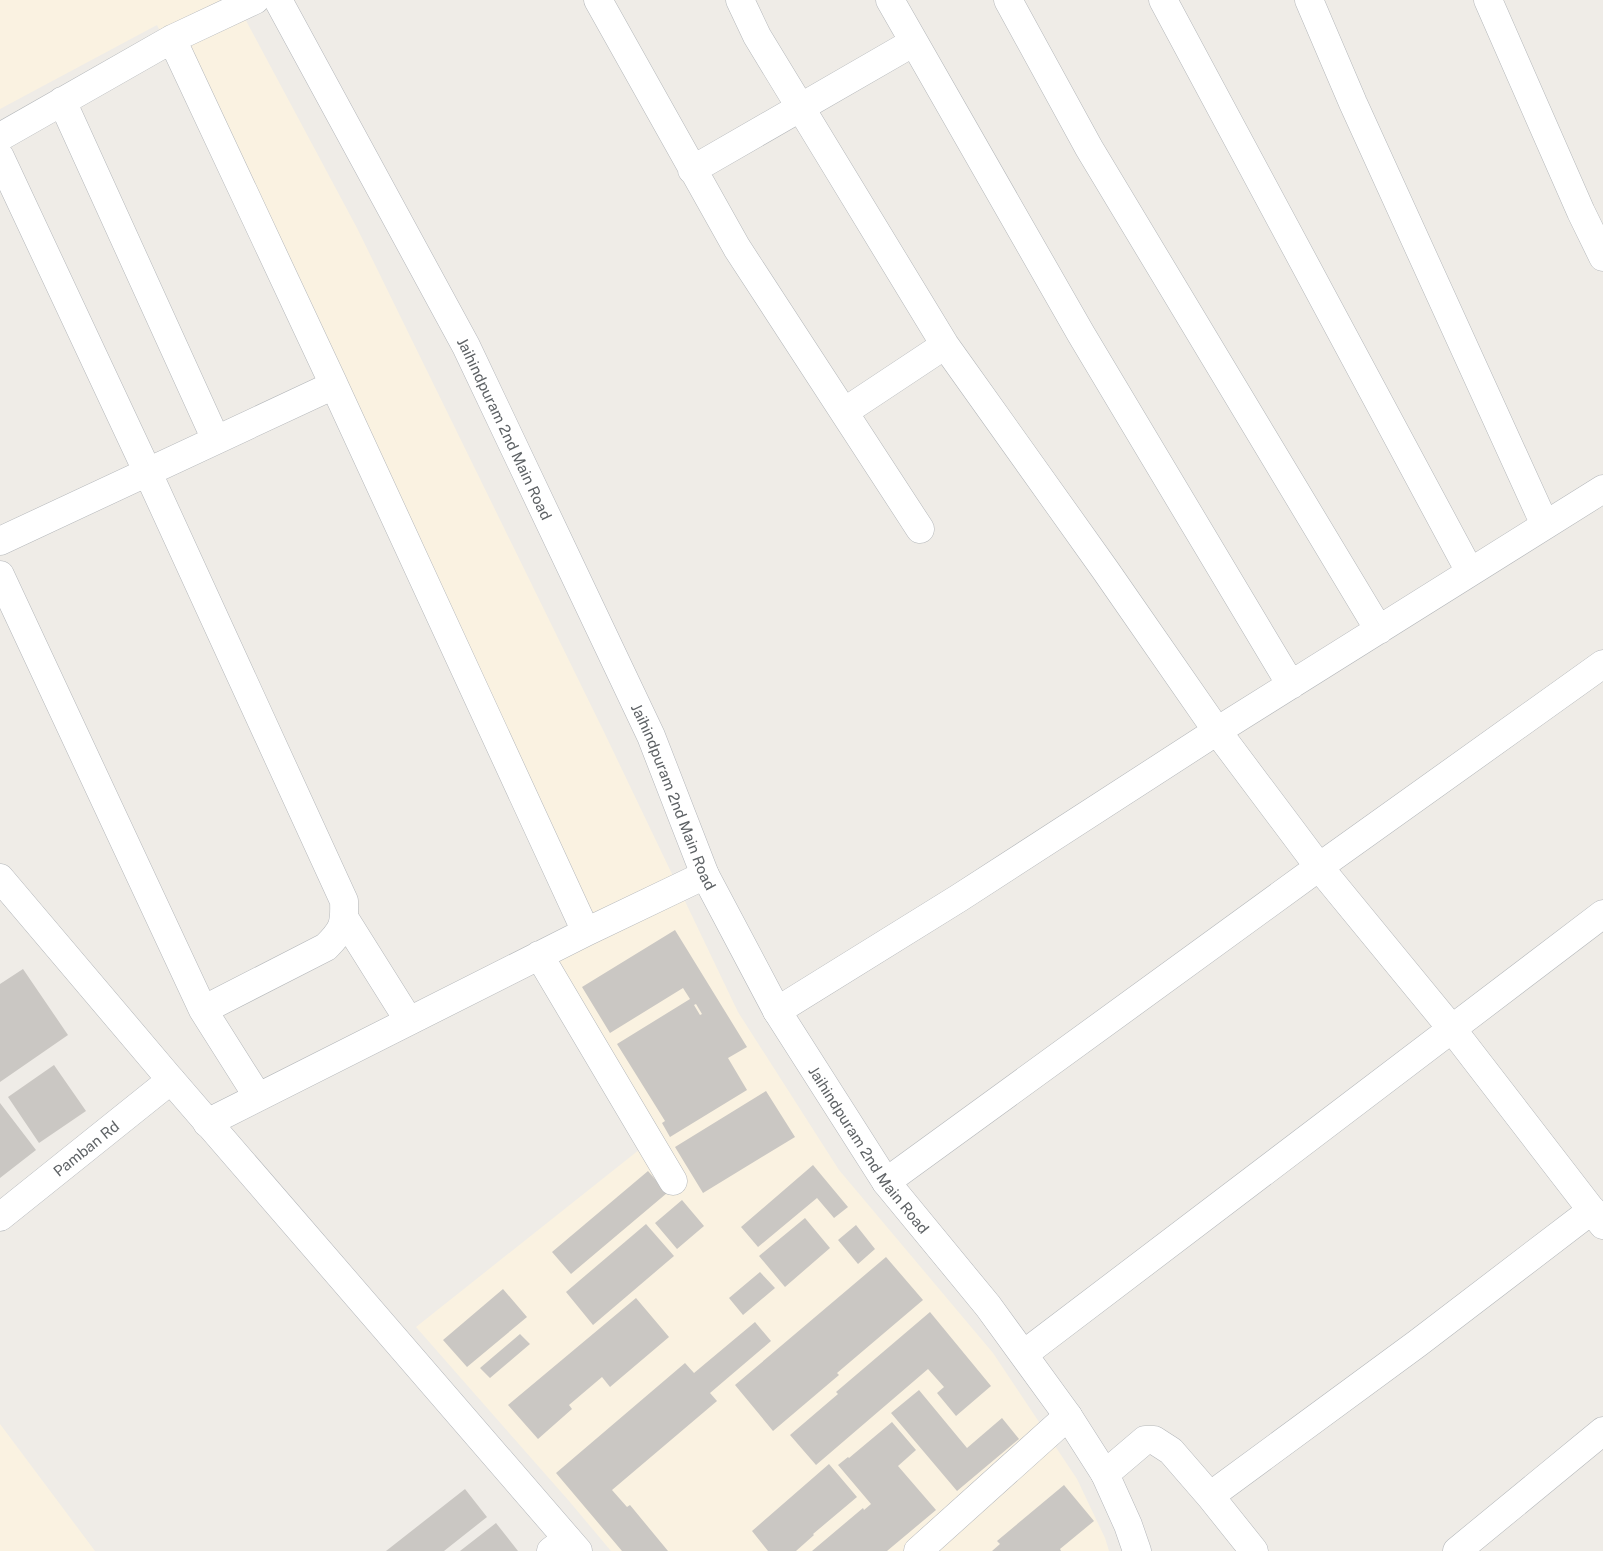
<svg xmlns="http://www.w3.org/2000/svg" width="1603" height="1551" viewBox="0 0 1603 1551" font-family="'Public Sans',sans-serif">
  <rect width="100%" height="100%" fill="#efece7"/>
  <path fill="#faf2e1" d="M0 0H235L357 228 605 734 738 1012 839 1170 993 1353 1077 1479 1105 1538 1109 1551H611L569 1501 416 1327 654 1138 554 958 601 938 157 25 0 109Z
    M0 1424 95 1551H0Z"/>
  <path fill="#cac7c3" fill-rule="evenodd" d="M675 930 747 1047 728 1058 747 1090 670 1137 662 1123 665 1121 617 1044 690 999 683 988 610 1033 582 987ZM696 1004 702 1014 700 1015 694 1005Z
    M23 969 68 1035 0 1082V984Z
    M54 1065 86 1111 39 1143 8 1097Z
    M766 1091 795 1137 703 1193 675 1147Z
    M0 1103 36 1150 0 1178Z
    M813 1165 848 1207 834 1218 817 1198 758 1247 741 1227Z
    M648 1171 667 1193 571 1274 552 1252Z
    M682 1200 704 1226 677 1249 655 1223Z
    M805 1218 830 1248 785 1287 759 1256Z
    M646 1224 674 1256 593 1325 566 1292Z
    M856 1225 875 1249 858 1264 838 1240Z
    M886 1257 923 1300 837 1373 839 1375 773 1431 735 1385Z
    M760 1272 775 1288 743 1315 729 1298Z
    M503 1289 527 1317 467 1367 443 1340Z
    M636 1298 669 1337 610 1387 602 1377 569 1405 572 1409 538 1439 508 1405Z
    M930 1312 991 1386 956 1416 937 1393 944 1387 928 1369 816 1465 790 1435 838 1394 836 1392Z
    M755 1322 771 1341 710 1393 717 1401 612 1490 627 1507 630 1505 668 1551H622L556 1473 685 1363 694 1373Z
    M520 1334 530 1344 490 1378 480 1368Z
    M919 1390 967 1448 1002 1418 1019 1439 957 1491 891 1413Z
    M892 1422 916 1450 898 1466 936 1510 887 1551H812L863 1508 864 1510 871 1504 838 1465 848 1457 849 1458Z
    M829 1464 857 1497 813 1534 814 1535 796 1551H768L752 1531Z
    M1064 1485 1094 1521 1060 1549 1061 1551H992L1000 1544 997 1541Z
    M465 1489 487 1517 444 1551H386Z
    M496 1523 518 1551H460Z"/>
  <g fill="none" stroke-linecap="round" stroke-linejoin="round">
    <defs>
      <path id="street" d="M598 0 737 248 920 529
        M740 0 757 36 945 345 1106 571 1217 731 1319 867 1452 1029 1603 1225
        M890 0 1081 334 1291 685
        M1008 0 1089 148 1379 630
        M1163 0 1470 572
        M1309 0 1353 103 1545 525
        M1488 0 1581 212 1603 257
        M172 39 334 385
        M62 101 216 440
        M0 137 172 39 255 0
        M0 157 148 473 344 901C345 925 343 930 326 947L203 1010 258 1097
        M692 170 914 42
        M844 412 945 345
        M0 541 334 385 586 932
        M0 575 203 1010
        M0 878 171 1080
        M345 919 409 1021
        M539 955 673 1181
        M777 1011 959 898 1217 731 1603 489
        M207 1123 586 932 705 875
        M886 1182 1319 867 1603 664
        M1024 1354 1603 914
        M1105 1474 1145 1440H1154L1171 1451 1210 1496 1254 1551
        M1210 1496 1418 1343 1592 1210
        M551 1551 567 1539
        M1457 1551 1603 1431"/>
      <g id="secondary">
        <path id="s1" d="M278 0 466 346 651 736 705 875 777 1011 886 1182 988 1306 1068 1416 1105 1474 1128 1525 1137 1551"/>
        <path id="s2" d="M0 1217 171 1080 578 1551"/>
        <path d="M918 1551 1068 1416"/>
      </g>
    </defs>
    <use href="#street" stroke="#b4b7ba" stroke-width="29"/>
    <use href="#secondary" stroke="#b3b6ba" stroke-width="29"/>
    <use href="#street" stroke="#fff" stroke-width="28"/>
    <use href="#secondary" stroke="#fff" stroke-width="28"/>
  </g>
  <g text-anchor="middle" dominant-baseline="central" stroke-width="4" stroke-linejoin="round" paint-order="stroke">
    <g font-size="15" fill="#5e6265" stroke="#fff">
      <text stroke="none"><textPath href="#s1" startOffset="485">Jaihindpuram 2nd Main Road</textPath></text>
      <text stroke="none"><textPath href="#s1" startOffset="890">Jaihindpuram 2nd Main Road</textPath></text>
      <text stroke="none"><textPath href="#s2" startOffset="110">Pamban Rd</textPath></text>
      <text stroke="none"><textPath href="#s1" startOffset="1295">Jaihindpuram 2nd Main Road</textPath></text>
    </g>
  </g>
</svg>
